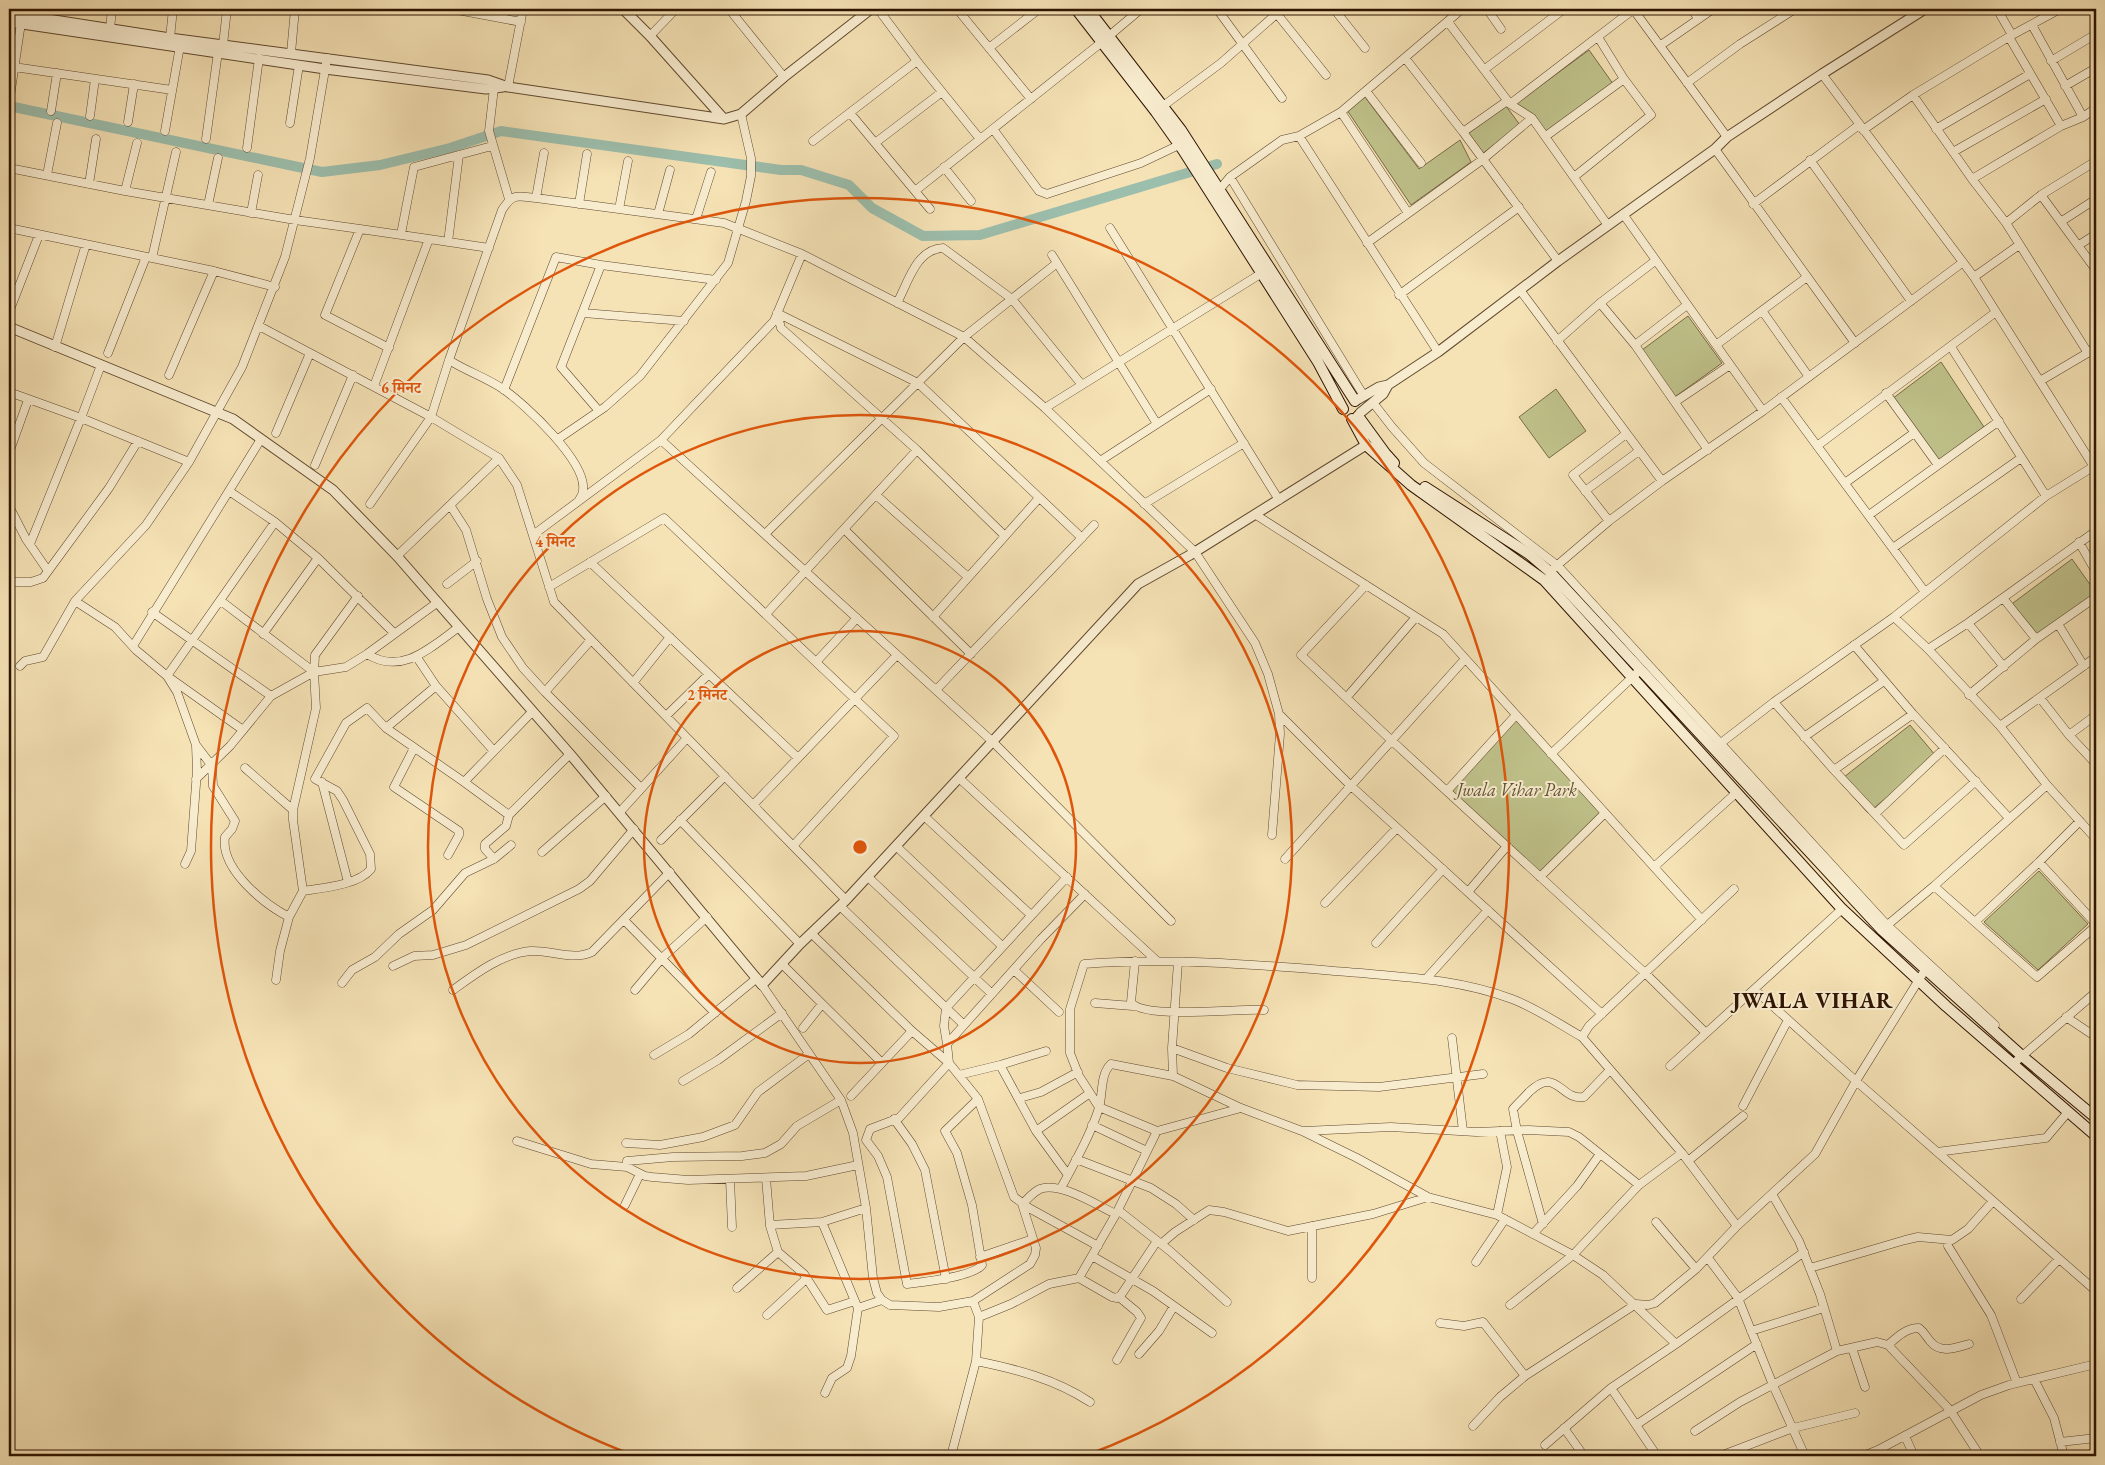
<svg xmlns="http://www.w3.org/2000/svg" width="2105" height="1465" viewBox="0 0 2105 1465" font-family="'EB Garamond','Noto Serif Devanagari',serif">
  <rect width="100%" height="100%" fill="#f5e2b5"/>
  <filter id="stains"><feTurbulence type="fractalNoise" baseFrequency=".004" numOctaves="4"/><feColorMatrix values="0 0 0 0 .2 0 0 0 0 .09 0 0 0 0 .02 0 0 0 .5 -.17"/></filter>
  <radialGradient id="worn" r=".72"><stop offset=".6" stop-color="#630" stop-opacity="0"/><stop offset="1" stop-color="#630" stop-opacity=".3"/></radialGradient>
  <path fill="#c0c28b" stroke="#786b46" d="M1589 50 1616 88 1545 140 1517 103Z
    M1365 97 1419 169 1460 140 1471 162 1411 205 1347 110Z
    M1506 106 1520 125 1478 157 1466 135Z
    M1688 316 1722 363 1672 399 1638 353Z
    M1941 362 1984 427 1934 464 1888 402Z
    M1556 389 1586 431 1549 458 1519 417Z
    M2072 559 2096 593 2034 638 2009 606Z
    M1516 715 1605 813 1540 877 1447 791Z
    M1910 725 1936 756 1868 813 1839 781Z
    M2039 871 2088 924 2038 970 1984 922Z"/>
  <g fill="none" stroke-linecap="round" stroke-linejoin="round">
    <path stroke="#9cbeac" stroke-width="10" d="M9 106 322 172 380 165 450 148 501 131 781 170H801L849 185 872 208 923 236 980 235 1217 164"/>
    <defs>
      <path id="minor" d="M452 9 521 22
        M729 9 784 77
        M957 9 1031 99
        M1217 9 1282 98
        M1273 9 1326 75
        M1334 9 1365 48
        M1487 9 1501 29
        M1633 9 1727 137
        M1691 9 1699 19
        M1997 9 2012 35
        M1448 22 1510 104 1532 118 1607 224
        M2032 25 2083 117
        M110 29 112 9
        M650 36 676 9
        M1109 36 1141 9
        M2009 37 2061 126
        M170 38 173 9
        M223 45 227 9
        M1661 45 1713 9
        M989 48 1039 9
        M291 53 295 9
        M1405 58 1463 132 1558 261
        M917 61 980 139
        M2051 61 2096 34
        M14 67 172 90
        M1485 69 1564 9
        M1822 74 1974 277 2096 470
        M1687 83 1740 44 1795 9
        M2065 86 2096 68
        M508 87 523 9
        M494 88 489 131 509 199
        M1366 91 1421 163
        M1913 95 1972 179 2006 223 2088 353
        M9 103 21 23
        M1510 104 1634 9
        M1163 106 1221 63 1282 9
        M51 111 57 73
        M1341 112 1408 213
        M850 113 930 209
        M90 116 95 79
        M128 122 134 84
        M290 123 299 65
        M993 129 1039 191 1047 194 1141 163 1179 145
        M1936 129 2030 74
        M1863 130 1913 95 2012 35 2060 9
        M165 131 180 46
        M1463 132 1507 101
        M1299 136 1438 352
        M1546 136 1624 79
        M206 139 218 52
        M813 141 917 61 878 9
        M137 143 125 191 295 220 360 229
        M875 143 942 92
        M247 148 259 58
        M1715 149 1855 343
        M1953 152 2046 99
        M1810 160 1911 301
        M944 167 971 201
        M9 168 125 191
        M47 175 57 123
        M1230 177 1364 396
        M1574 177 1651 115 1624 79 1598 37
        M1972 179 2061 126 2083 117 2096 108
        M89 184 96 139
        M1220 189 1230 177 1282 140 1299 136 1341 112 1462 9
        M915 191 1102 42
        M2041 195 2096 270
        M536 198 544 153
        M579 204 587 154
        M1753 204 1859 125
        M208 205 218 158
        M619 209 628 161
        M251 213 258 175
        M658 214 670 170
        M1623 214 1763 411
        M696 219 711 172
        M2062 221 2096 199
        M2006 223 2041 195 2096 161
        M9 228 214 271
        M1110 228 1279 500
        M401 234 414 167 492 146
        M448 242 459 155
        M1367 243 1482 160 1532 118
        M2079 245 2096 234
        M1052 255 1157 424
        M152 258 176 152
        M1262 273 1045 408 1195 552 1255 643 1268 674 1279 714 1280 734 1272 835
        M1974 277 2019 245
        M1520 290 1662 481
        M1399 295 1519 207
        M897 303C908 283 916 249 943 248L1012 299 1082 385
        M1600 303 1635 345 1708 450
        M9 312 39 235
        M1763 312 1809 377
        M583 313 684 321
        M777 313 781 328 917 450 844 529 971 654
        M777 313 918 383 1082 538
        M259 326 431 417 370 504
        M1557 341 1600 303 1655 261
        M1635 345 1687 305
        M1716 345 1807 277
        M55 347 86 244
        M1951 347 2046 496
        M389 348 325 315 360 229 429 239
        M108 353 146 257
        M449 360C466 371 487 378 503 389 525 404 587 462 583 490 583 493 581 497 579 500
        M169 375 214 271 275 287
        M2040 381 2096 348
        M374 386 429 239 489 248
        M504 390 556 257 601 265
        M9 392 81 418 189 462
        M1886 393 1938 465
        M1781 397 1925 592
        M1675 402 1730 365
        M1374 404 1392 427 1424 463 1558 566 1887 925 1995 1025
        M1045 408 964 337 1057 263
        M599 411 561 367 601 265 716 280
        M276 433 310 353
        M558 439 605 407 640 376 728 263 746 201 751 176V158L741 114
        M1817 446 1996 312
        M917 450 1005 536
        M9 453 28 400
        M499 458 517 485 554 602 846 900
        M1100 461 1211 389
        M315 465 353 375
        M1845 483 1914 433
        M229 491 275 522 318 558 394 633
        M1585 491 1639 451
        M876 495 968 577
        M1144 504 1244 443
        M450 505 466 530 487 599 502 637 523 668 545 692
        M9 506 26 539 48 571
        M1256 515 1443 634 1702 920
        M1869 515 1999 421
        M1609 521 1573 475 1626 434
        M275 522 167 676 177 692 196 745 212 766 213 786 235 821 232 829 225 837C220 869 264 904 289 917L303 891 293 820V810L316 708 314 672 315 655 358 596
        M765 534 964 337 802 254 774 321 661 440 993 742 1171 921
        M533 535 661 440
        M2079 542 2096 572
        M30 544 81 418 101 365
        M1893 548 2021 458
        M397 556 499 458 431 417 449 360 502 210C513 193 516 196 536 198L724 223 802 254
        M590 562 798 758
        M1554 568 1609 521 1662 481 1763 411 1962 263
        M9 582H31L43 578 109 488 138 441
        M447 584 477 561
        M1366 585 1301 655 1391 740 1645 973 1706 1033
        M549 587 664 518 894 736 793 846
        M2003 598 2036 639
        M221 601 314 672
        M152 612 271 696
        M766 614 844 529
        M933 617 1039 498
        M1894 617 1928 649 2000 726 2047 785 2096 839
        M1968 623 2004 667
        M2058 624 2084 666
        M263 634 318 558
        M591 640 545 692 641 788
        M1854 645 1913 714 2009 818
        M133 646 261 439
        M1928 649 1968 623 2096 531
        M367 654C402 676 431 647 459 627
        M416 656 436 686 493 750
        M816 662 857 618
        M20 666 25 661 43 657 75 601
        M633 683 670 637
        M936 690 1094 525
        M1969 695 2036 639 2096 597
        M1347 697 1416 617
        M2040 698 2069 735 2096 764
        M1774 702 1834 770 1904 845 1976 781
        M1279 714 1350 785 1602 1014
        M666 716 709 674
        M2000 726 2096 657
        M386 728 436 686
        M243 730 167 676 136 650 115 627 75 601 146 525 189 462 242 367 285 257 310 158 327 58
        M2069 735 2096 715
        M1804 737 1884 681
        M1717 746 1774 702 1894 617 2046 496 2096 465
        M414 748 394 787 459 831V835L448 855
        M1551 754 1640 670
        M245 768 293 810
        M1834 770 1913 714
        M959 778 1157 961
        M196 779 230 746 271 696 314 672 346 667 367 654 438 602
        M322 782 348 882
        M464 782 532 712
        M1447 791 1516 715
        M753 805 897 655
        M620 812 687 738
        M1875 814 1945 748
        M924 816 1031 915
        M680 820 800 944
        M661 840 725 776
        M896 846 1002 946
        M542 852 606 796
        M494 859 485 849V844L506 826 509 815 570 754
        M1285 859 1465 659
        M2039 862 2096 924
        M185 864 191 851 197 771 196 745
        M1654 867 1736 793
        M868 877 992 994
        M1540 877 1605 813
        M1934 886 2037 977 2096 926
        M303 891C322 888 359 885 371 869L370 854 343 800 337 791 315 779 346 723 367 708 386 728 464 782 509 815
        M1468 892 1507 846
        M1325 903 1397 828
        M840 906 964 1025
        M624 920 715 1013
        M1975 922 2039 862 2080 821
        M1885 927 1934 886 2047 785
        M812 934 912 1031 949 1063 978 1099 1014 1197 1029 1208 1098 1246
        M1376 943 1443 869
        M1135 961 1131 1002C1142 1020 1241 1008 1264 1010
        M782 964 882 1063
        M393 966 414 956 433 955 466 945 579 889 590 881 634 829
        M1014 970 1059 1012
        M1426 979 1488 910
        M276 980 280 951 289 917
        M342 983 352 970 375 957 399 934 433 910 465 873 494 859 511 845
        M762 985 841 1100 853 1133 866 1208 873 1278 877 1293 882 1300 890 1305 939 1307 973 1301 1030 1264 1035 1255 1036 1248 1022 1204C1028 1199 1033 1192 1040 1189 1060 1181 1098 1206 1116 1214
        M453 990C475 974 503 953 531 951 551 950 574 961 592 952L670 872
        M635 990 662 958 707 917
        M1755 990 1856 1081 2096 1291
        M1095 1003 1133 1006
        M2066 1017 2096 1037
        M803 1028 822 1004
        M1582 1037 1682 1153
        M1452 1038 1463 1131
        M947 1044 944 1026 946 1008 1067 877
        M1172 1048 1227 1068 1297 1085 1379 1087 1483 1074
        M654 1055 689 1034 757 978
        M2013 1064 2096 992
        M1000 1065 1036 1131 1068 1175
        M1670 1066 1842 909
        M959 1075 1000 1065 1046 1051
        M1173 1076 1172 1048 1178 962
        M683 1081 718 1060 782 1013
        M851 1096 912 1031
        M1020 1098 1041 1092 1078 1072
        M978 1099 945 1131 957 1153 972 1205 982 1265C973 1277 922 1282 907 1284L887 1177 878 1156 866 1140 870 1129 899 1118 949 1063 947 1044 1041 939 1085 894
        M1743 1106 1788 1020
        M894 1119 912 1144 925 1170 946 1279
        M1092 1125 1147 1151
        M1036 1131 1090 1093
        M1304 1131 1391 1127 1476 1132 1528 1130 1569 1132 1579 1137 1639 1185 1573 1255 1510 1305
        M517 1141 591 1164 627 1167 645 1176 652 1177 688 1180 806 1176 858 1165
        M626 1143 660 1145 703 1137 735 1125 758 1092 809 1054
        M1937 1152 2046 1138 2068 1112
        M1076 1159 1151 1188 1176 1204 1194 1220
        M1688 1161 1743 1116
        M627 1167V1161L673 1157 742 1156 765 1153 781 1144 797 1126 841 1100
        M766 1178 770 1226 778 1252 804 1274 827 1310 855 1301
        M730 1179 732 1227
        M1639 1185 1682 1153 1737 1226
        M1061 1188C1075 1162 1090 1136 1099 1108 1103 1094 1100 1074 1111 1064L1173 1076 1241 1108
        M625 1205 640 1174
        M1118 1210 1170 1251 1227 1302
        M1497 1215 1507 1167 1500 1131
        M822 1222 857 1306
        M1656 1222 1696 1269
        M1543 1224 1517 1131 1513 1109C1518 1103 1524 1098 1529 1092 1557 1065 1560 1101 1584 1097L1610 1070
        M770 1225 822 1222 866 1208
        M1533 1234 1577 1186 1600 1154
        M1161 1244 1175 1232 1209 1210 1224 1212 1288 1231 1373 1214 1428 1197
        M1948 1246 1991 1315 2017 1383
        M1092 1256 1153 1291 1212 1333
        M980 1257 1033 1239
        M1708 1258 1738 1298 1773 1385 1805 1456
        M1476 1262 1505 1219
        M1810 1268 1905 1240 1918 1237 1952 1240 1968 1229 1993 1201
        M1079 1278 1112 1297 1117 1298 1121 1295 1157 1241
        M1312 1278V1226
        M737 1288 778 1252
        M2021 1299 2059 1259
        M767 1315 807 1278
        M979 1317 1011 1304 1049 1284 1079 1278 1116 1214 1157 1131
        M1440 1323 1464 1326 1483 1322 1525 1376 1636 1304 1648 1305 1655 1303 1696 1269 1737 1226 1815 1154 1856 1081 1925 970
        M1751 1331 1824 1308
        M1676 1344 1804 1252
        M1888 1345C1897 1337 1906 1328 1919 1328 1924 1332 1926 1336 1930 1341 1940 1354 1955 1348 1969 1344
        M1852 1348 1865 1387
        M1837 1351 1877 1342 1888 1345 1950 1410 1980 1456
        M1139 1354 1159 1331 1174 1306
        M1117 1360 1141 1318 1137 1312 1119 1297
        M976 1361C1016 1369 1055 1379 1090 1402
        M2034 1379 2054 1418 2064 1456
        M825 1393 832 1378 847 1368 851 1356 858 1308 882 1300
        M1636 1425 1757 1344
        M1473 1426 1500 1397 1525 1376
        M1564 1428 1584 1456
        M1695 1431 1740 1402 1837 1351 1820 1294 1799 1241 1772 1194
        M1905 1436 1914 1456
        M2060 1442 2096 1438
        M1545 1445 1611 1388
        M951 1456 976 1361 979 1317 973 1301
        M1657 1456 1611 1388 1676 1344 1603 1275 1573 1255 1497 1215 1428 1197 1357 1158 1302 1131 1241 1108 1157 1131 1099 1107 1079 1076 1070 1053V1009L1084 964C1172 957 1260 965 1348 972 1404 977 1459 979 1512 999 1536 1008 1559 1024 1582 1037L1589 1026 1734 889
        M1720 1456 1793 1428 1855 1413
        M1863 1456 1878 1450 1981 1395 2009 1385 2096 1364"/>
      <path id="tertiary" d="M623 9 650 36 724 119
        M9 13 170 38 488 80 508 87 724 119 741 114 784 77 871 9
        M9 22 325 69 486 89 503 87
        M9 327 233 419 333 490 397 556 570 754 762 985 800 944 846 900 1138 584 1190 555 1366 445
        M1355 401 1379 387 1388 385 1438 352 1558 261 1715 149 1727 137 1822 74 1925 9
        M1360 413 1383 394 1388 385"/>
      <path id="secondary" d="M1076 9 1156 112 1183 150 1318 362 1343 409
        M1088 9 1181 130 1355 401
        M1358 416 1385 453 1394 463
        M1352 419 1366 445 1411 485 1544 580 1842 909 1946 1006 2096 1136
        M1425 487 1529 554 1549 571 1882 930 2022 1056 2096 1118"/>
    </defs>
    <use href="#minor" stroke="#60482d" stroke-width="9"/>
    <use href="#tertiary" stroke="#60482d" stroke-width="11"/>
    <use href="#secondary" stroke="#2f1400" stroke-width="12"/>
    <use href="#minor" stroke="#f8eccf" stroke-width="8"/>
    <use href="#tertiary" stroke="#f8eccf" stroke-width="9"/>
    <use href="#secondary" stroke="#f8eccf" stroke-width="10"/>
  </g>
  <g fill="none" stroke="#df560b" stroke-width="2.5">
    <circle cx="860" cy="847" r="216"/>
    <circle cx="860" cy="847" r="432"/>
    <path d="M633 1455A649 649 0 1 1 1087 1455"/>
  </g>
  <g text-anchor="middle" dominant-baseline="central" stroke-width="4" stroke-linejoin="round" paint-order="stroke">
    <g font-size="18" font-style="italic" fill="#625131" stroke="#f8eccf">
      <text x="1517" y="789">Jwala Vihar Park</text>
    </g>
    <g font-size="22" font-weight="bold" letter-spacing="1" fill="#2f1400" stroke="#f8eccf">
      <text x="1813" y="1000">JWALA VIHAR</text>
    </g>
  </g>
  <circle cx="860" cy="847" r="8" fill="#df560b" stroke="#f8eccf" stroke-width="2.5"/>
  <g font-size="15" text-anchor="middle" font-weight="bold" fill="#df560b" stroke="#f8eccf" stroke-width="4" stroke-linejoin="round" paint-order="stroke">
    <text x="401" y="393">6 मिनट</text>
    <text x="555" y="547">4 मिनट</text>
    <text x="707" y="700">2 मिनट</text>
  </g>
  <rect width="2105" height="1465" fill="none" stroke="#f5e2b5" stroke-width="30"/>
  <rect x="10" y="10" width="2085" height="1445" fill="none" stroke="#2f1400" stroke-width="2.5"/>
  <rect x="15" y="15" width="2075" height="1435" fill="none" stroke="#2f1400"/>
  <rect width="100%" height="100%" filter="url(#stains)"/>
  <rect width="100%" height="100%" fill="url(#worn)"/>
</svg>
